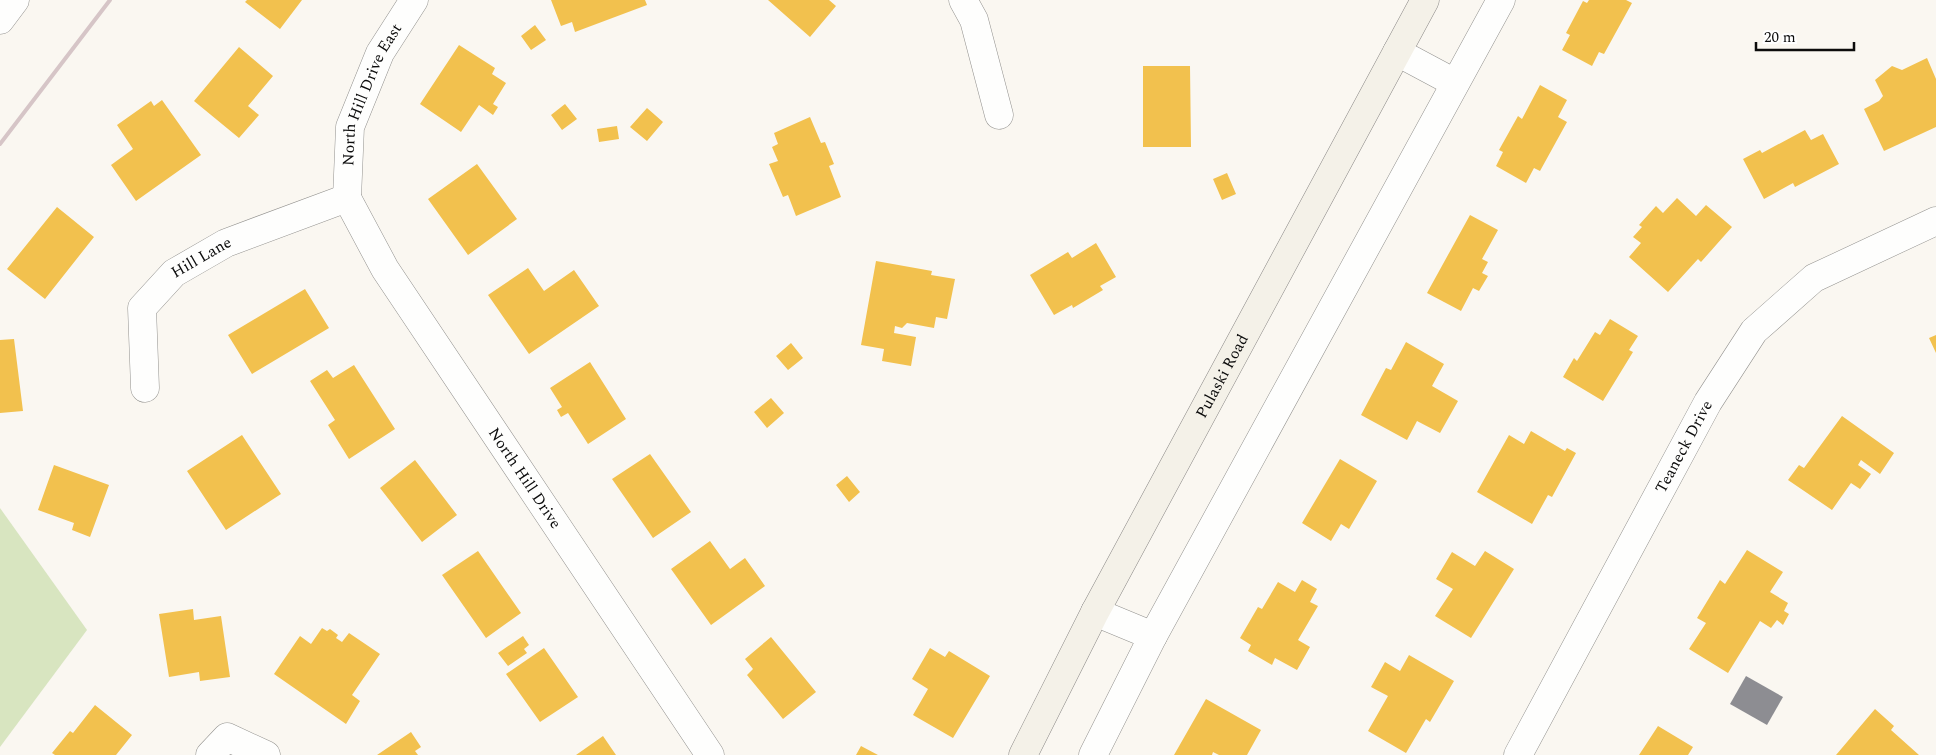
<svg xmlns="http://www.w3.org/2000/svg" width="1936" height="755" viewBox="0 0 1936 755" font-family="Spectral,serif">
  <rect width="100%" height="100%" fill="#faf7f1"/>
  <path fill="#d8e5c0" d="M0 508 87 630 0 747Z"/>
  <path fill="#f2c14e" d="M247 0H302L280 29 245 2Z
    M551 0H645L647 5 575 32 572 22 561 26Z
    M768 0H829L836 6 810 37Z
    M1589 0H1626L1632 3 1604 54 1599 52 1592 66 1562 50 1570 35 1566 33 1583 1 1587 3Z
    M535 25 546 40 531 50 521 36Z
    M459 45 495 68 492 74 506 83 493 104 498 107 493 115 479 105 461 132 420 104Z
    M239 47 273 76 248 106 259 115 239 138 194 101Z
    M1927 58 1936 79V127L1884 151 1864 109 1879 101 1883 96 1875 80 1892 66 1902 70Z
    M1143 66H1190L1191 147H1143Z
    M1540 85 1567 100 1558 117 1567 122 1540 171 1534 168 1526 183 1496 166 1503 152 1499 150 1518 116 1522 119Z
    M162 100 201 155 136 201 111 165 133 149 117 125 151 101 154 106Z
    M565 104 577 119 562 130 551 115Z
    M647 108 663 122 647 141 630 127Z
    M810 117 821 143 825 142 834 164 829 166 841 197 796 216 788 195 783 197 769 164 778 161 772 147 778 144 774 133Z
    M617 126 619 139 599 142 597 129Z
    M1805 130 1811 140 1823 134 1839 164 1795 187 1793 183 1764 199 1743 159 1760 150 1762 153Z
    M477 164 517 219 468 255 428 199Z
    M1227 173 1236 194 1222 200 1213 179Z
    M1677 198 1696 216 1706 205 1732 227 1701 262 1698 259 1668 292 1629 257 1641 243 1633 237 1642 227 1639 225 1656 206 1663 213Z
    M57 207 94 237 45 299 7 269Z
    M1470 215 1498 230 1482 259 1488 262 1482 273 1488 276 1479 291 1473 288 1461 311 1427 293Z
    M1096 243 1116 277 1100 286 1103 290 1073 308 1072 305 1054 315 1030 275 1068 252 1072 258Z
    M876 261 932 271 931 275 955 279 947 319 936 317 934 328 907 323 902 328 895 326 894 333 916 337 911 366 882 361 884 349 861 345Z
    M528 268 544 291 574 270 599 306 529 354 488 295Z
    M305 289 329 328 252 374 228 335Z
    M1610 319 1638 336 1629 350 1633 352 1603 401 1563 377 1574 358 1577 361 1595 332 1600 335Z
    M1936 335V353L1929 338Z
    M14 339 23 411 0 413V340Z
    M1406 342 1444 364 1432 386 1458 401 1440 433 1417 421 1407 440 1361 415 1386 368 1391 370Z
    M791 343 803 358 788 370 776 356Z
    M590 362 626 419 588 444 568 413 561 417 557 410 562 407 550 388Z
    M354 365 395 429 349 459 328 425 335 420 310 381 327 370 333 378Z
    M771 398 784 413 767 428 754 412Z
    M1842 416 1894 453 1880 474 1861 460 1858 465 1871 474 1860 489 1851 483 1832 510 1788 480 1799 465 1804 468Z
    M1531 431 1565 451 1567 448 1576 453 1552 497 1548 495 1532 524 1477 492 1509 435 1524 444Z
    M242 435 281 494 226 530 187 471Z
    M650 454 691 512 653 538 612 479Z
    M1340 459 1377 481 1349 529 1341 524 1331 541 1302 523Z
    M415 460 457 515 422 542 380 488Z
    M54 465 109 485 90 537 72 530 74 523 38 510Z
    M847 476 860 492 849 502 836 485Z
    M710 541 730 569 745 558 765 586 711 625 671 569Z
    M1747 550 1783 572 1770 592 1788 603 1784 611 1789 614 1783 625 1777 620 1771 628 1760 621 1728 673 1689 649 1706 623 1697 618 1720 580 1725 584Z
    M478 551 521 613 486 638 442 575Z
    M1485 551 1514 569 1471 638 1435 616 1453 589 1436 579 1452 552 1475 566Z
    M1302 580 1317 589 1310 602 1318 606 1298 640 1310 647 1297 670 1275 658 1272 665 1248 651 1251 645 1240 638 1258 607 1262 609 1278 582 1295 592Z
    M193 609 194 620 221 616 230 677 200 681 199 672 169 677 159 614Z
    M322 628 327 631 330 629 338 635 336 638 342 642 349 633 380 654 352 695 360 701 346 724 274 674 300 636 311 644Z
    M523 636 529 645 524 649 527 653 508 666 498 653Z
    M771 637 816 692 783 719 747 675 753 669 745 659Z
    M544 648 578 697 540 722 506 674Z
    M930 648 945 657 949 651 990 676 953 738 913 715 928 689 912 679Z
    M1409 655 1454 681 1430 722 1426 719 1406 753 1368 731 1388 696 1371 687 1385 662 1400 671Z
    M1206 699 1261 730 1247 755H1219L1213 752 1212 755H1174Z
    M95 705 132 735 116 755H55L52 753 70 731 73 733Z
    M1875 709 1894 726 1891 730 1919 755H1836Z
    M1658 726 1693 747 1688 755H1639Z
    M411 732 421 747 415 751 418 755H377Z
    M603 736 616 755H576Z
    M861 746 878 755H856Z"/>
  <path fill="#8d8d92" d="M1746 676 1783 697 1767 725 1730 704Z"/>
  <g fill="none" stroke-linecap="round" stroke-linejoin="round">
    <defs>
      <g id="minor">
        <path d="M963 0 974 20 999 115"/>
        <path d="M1397 52 1455 83"/>
        <path id="s1" d="M347 198 385 269 710 755"/>
        <path id="s2" d="M347 198 350 127 380 53 414 0"/>
        <path id="s3" d="M145 388 142 308 174 273 226 243 347 198"/>
        <path d="M1095 612 1153 636"/>
        <path d="M210 755 227 737 266 755"/>
        <path d="M1093 755 1153 636 1501 0"/>
        <path id="s4" d="M1518 755 1708 402 1754 331 1814 278 1936 221"/>
      </g>
      <path id="tertiary" d="M0 20 15 0"/>
      <g id="secondary">
        <path id="s5" d="M1023 755 1095 612 1425 0"/>
      </g>
    </defs>
    <use href="#minor" stroke="#93928f" stroke-width="29"/>
    <use href="#tertiary" stroke="#93928f" stroke-width="29"/>
    <use href="#secondary" stroke="#8a8886" stroke-width="29"/>
    <use href="#minor" stroke="#fefefd" stroke-width="28"/>
    <use href="#tertiary" stroke="#fefefd" stroke-width="28"/>
    <use href="#secondary" stroke="#f4f1e8" stroke-width="28"/>
    <path stroke="#d6c5c7" stroke-width="4" d="M0 144 110 0"/>
  </g>
  <g text-anchor="middle" dominant-baseline="central" stroke-width="5" stroke-linejoin="round" paint-order="stroke">
    <g font-size="16" fill="#0c0c0c" stroke="#fff">
      <text stroke="none"><textPath href="#s2" startOffset="108">North Hill Drive East</textPath></text>
      <text stroke="none"><textPath href="#s3" startOffset="159">Hill Lane</textPath></text>
      <text stroke="none"><textPath href="#s5" startOffset="428">Pulaski Road</textPath></text>
      <text stroke="none"><textPath href="#s4" startOffset="350">Teaneck Drive</textPath></text>
      <text stroke="none"><textPath href="#s1" startOffset="332">North Hill Drive</textPath></text>
    </g>
  </g>
  <path d="M1756 42v8h98v-8" fill="none" stroke="#0c0c0c" stroke-width="2.5"/>
  <text x="1764" y="42" font-size="15" fill="#0c0c0c" stroke="#ffffff" stroke-width="4" paint-order="stroke">20 m</text>
</svg>
